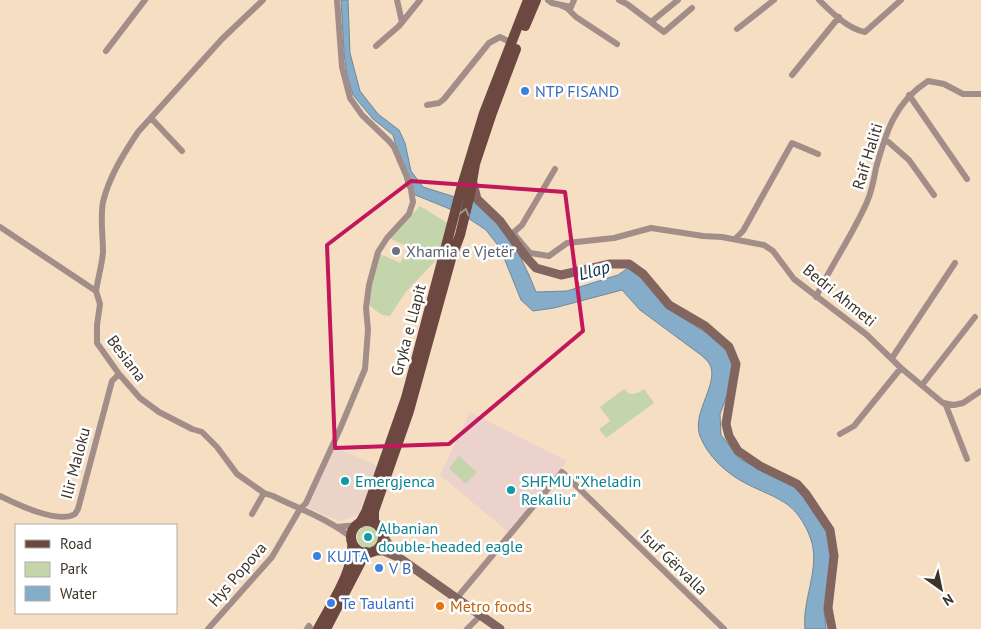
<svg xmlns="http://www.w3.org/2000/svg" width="981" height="629" viewBox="0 0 981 629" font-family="'PT Sans',sans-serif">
  <rect width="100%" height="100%" fill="#f6dec3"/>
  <path fill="#ecd2cc" d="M470 412 567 461 508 532 440 475Z"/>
  <path fill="#ead4c7" d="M333 446 380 467 358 515 339 521 306 507Z"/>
  <path fill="#c4d5ac" d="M420 206 449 224 442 254 405 293 390 316 382 315 370 306 369 297 380 254 400 263 409 247 389 238Z
    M624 389C630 397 637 394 644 389L654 403 606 438 599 429 610 421 600 407Z
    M459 456 477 472 466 484 449 468Z
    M357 537a11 11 0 1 1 22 0a11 11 0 1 1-22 0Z"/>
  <path fill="#85acc9" stroke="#6f8899" d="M341 0H348L350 53 360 91 378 114 399 130 405 143 411 171 423 187 455 197 472 199 510 236 529 275 536 292 567 291 618 275 628 268 643 279 660 300 678 315 716 339 728 353 732 364 729 390 720 414 721 435 740 459 802 491 830 533 832 575 824 610 826 629H805C802 600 819 572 812 543 808 529 799 513 788 505 776 496 760 491 747 484 727 474 708 457 700 436 691 412 721 382 709 363 707 360 703 357 701 355L640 310 622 290 554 308 533 311 521 300 500 248 486 230 462 214 413 194 407 187 393 135 373 119 353 95 347 75 344 53Z"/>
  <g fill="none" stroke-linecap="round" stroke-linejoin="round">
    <path stroke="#a38d89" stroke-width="6" d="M397 0 402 22
      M548 0 552 3 571 7 574 0
      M619 0 627 4 664 32 692 8
      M819 0C831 12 848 29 865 32L901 0
      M560 5 567 8 576 17 617 44
      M651 22 678 0
      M737 29 774 0
      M376 46 399 26 420 0
      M106 51 145 0
      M792 75 839 17
      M909 95 967 179
      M427 105 439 103 444 99 489 43 500 37 508 41 510 47
      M151 118 182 151
      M885 139 909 160 934 195
      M555 169 522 225 513 233 530 253 549 256 567 243 614 238 651 228 703 236 722 237 764 245 773 251 794 279 867 335 901 368 943 403 954 405 963 403 981 391
      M0 227 96 291 100 304 97 325V343L119 374 140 398 159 412 192 429 202 432 217 447 237 474 264 493 273 496C299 509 329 519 352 538
      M735 239 743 231 792 143 818 154
      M96 291C98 278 102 265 103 252 103 236 100 218 103 202 109 177 124 153 138 132L222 39 263 0
      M816 297C832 264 853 234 867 202 872 191 874 179 876 168 886 132 895 102 928 81L944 84 963 94H981
      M892 358 955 263
      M922 385 975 317
      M945 403 967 459
      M840 434 854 426 901 368
      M0 496C16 504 58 524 75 514L78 509 112 381 119 374
      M252 514 264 493
      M337 527 357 525
      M456 599 562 472 724 629
      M208 629 272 557 300 509 306 503 340 429 365 369 368 330 366 308 369 285 378 252 387 238 409 214 413 202 410 184 394 147 389 141 362 115 350 98 342 67 337 0
      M307 629 309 626 311 629
      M467 629 481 615"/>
    <path stroke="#83655f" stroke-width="9" d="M473 183 477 199 500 221 526 257 536 268 561 275 610 264H629L643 274 669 305 705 326 729 347 736 364 726 424 729 436 738 451 760 466 797 484 806 494 830 530 834 556 828 608 832 629
      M383 535 394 554
      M373 551H384L398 557 500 629"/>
    <path stroke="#6c4841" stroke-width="10" d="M525 26 536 0
      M351 537a16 16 0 1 1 32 0a16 16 0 1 1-32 0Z
      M360 523 366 512 406 398 461 189 484 113 528 0
      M374 523V511L409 411 451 259 460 235 470 194 475 164 492 113 516 49
      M318 629C331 604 355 570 352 542
      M326 629 366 552"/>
  </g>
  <defs><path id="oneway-chevron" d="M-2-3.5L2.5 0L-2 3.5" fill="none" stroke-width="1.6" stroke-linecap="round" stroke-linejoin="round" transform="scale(1.25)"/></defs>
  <use stroke="#a7918d" href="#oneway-chevron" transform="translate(465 212) rotate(-76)"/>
  <path fill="none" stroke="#c2185b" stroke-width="4" stroke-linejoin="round" d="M411 181 565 192 583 331 449 444 335 448 327 245Z"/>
  <g fill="#3f7fe0" stroke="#fff" stroke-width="2">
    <circle cx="525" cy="91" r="5"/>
    <circle cx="317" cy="556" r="5"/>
    <circle cx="379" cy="568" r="5"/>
    <circle cx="331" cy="603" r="5"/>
  </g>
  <circle fill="#6b7280" stroke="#fff" stroke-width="2" cx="396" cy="251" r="5"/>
  <g fill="#0f9aa8" stroke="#fff" stroke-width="2">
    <circle cx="345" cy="481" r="5"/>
    <circle cx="511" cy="490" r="5"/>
    <circle cx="368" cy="537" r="5"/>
  </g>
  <circle fill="#e8710a" stroke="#fff" stroke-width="2" cx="440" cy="606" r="5"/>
  <g text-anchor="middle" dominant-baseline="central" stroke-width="5" stroke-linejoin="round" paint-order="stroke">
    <g font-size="16" fill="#366cbe" stroke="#fff" text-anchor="start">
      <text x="535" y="91">NTP FISAND</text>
      <text x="327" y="556">KUJTA</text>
      <text x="389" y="568">V B</text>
      <text x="341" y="603">Te Taulanti</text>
    </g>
    <g font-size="16" fill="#3d3429" stroke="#fff">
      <text transform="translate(867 156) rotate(-73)">Raif Haliti</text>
      <text transform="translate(840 295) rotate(39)">Bedri Ahmeti</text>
      <text transform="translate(408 330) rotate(-75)">Gryka e Llapit</text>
      <text transform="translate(127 358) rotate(53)">Besiana</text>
      <text transform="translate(75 463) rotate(-75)">Ilir Maloku</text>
      <text transform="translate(674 562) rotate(44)">Isuf Gërvalla</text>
      <text transform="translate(237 574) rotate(-49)">Hys Popova</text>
    </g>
    <g font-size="16" fill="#5b616d" stroke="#fff" text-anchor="start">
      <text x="406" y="251">Xhamia e Vjetër</text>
    </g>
    <g font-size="16" fill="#0d838f" stroke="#fff" text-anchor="start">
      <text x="355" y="481">Emergjenca</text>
      <text x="521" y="481">SHFMU "Xheladin<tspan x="521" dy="18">Rekaliu"</tspan></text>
      <text x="378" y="528">Albanian<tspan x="378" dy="18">double-headed eagle</tspan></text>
    </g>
    <g font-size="16" fill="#c56008" stroke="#fff" text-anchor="start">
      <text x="450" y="606">Metro foods</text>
    </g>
    <g font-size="18" font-style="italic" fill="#053754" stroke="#fff">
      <text transform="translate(594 270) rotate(-16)">Llap</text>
    </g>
  </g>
  <rect x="15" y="524" width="162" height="90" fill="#ffffff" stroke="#b1aea9"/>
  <rect x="25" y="540" width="25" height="8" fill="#6c4841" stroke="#b1aea9"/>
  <text x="60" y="549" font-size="15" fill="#3d3429">Road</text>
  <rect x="25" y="562" width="25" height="15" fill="#c4d5ac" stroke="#b1aea9"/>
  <text x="60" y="574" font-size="15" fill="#3d3429">Park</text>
  <rect x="25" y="586" width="25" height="15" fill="#85acc9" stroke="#b1aea9"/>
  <text x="60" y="599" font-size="15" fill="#3d3429">Water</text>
  <g transform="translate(941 589) rotate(147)" stroke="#ffffff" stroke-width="4" paint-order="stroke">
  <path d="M0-4L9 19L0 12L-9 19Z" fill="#3d3429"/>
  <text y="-8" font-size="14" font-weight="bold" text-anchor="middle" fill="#3d3429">N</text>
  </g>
</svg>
